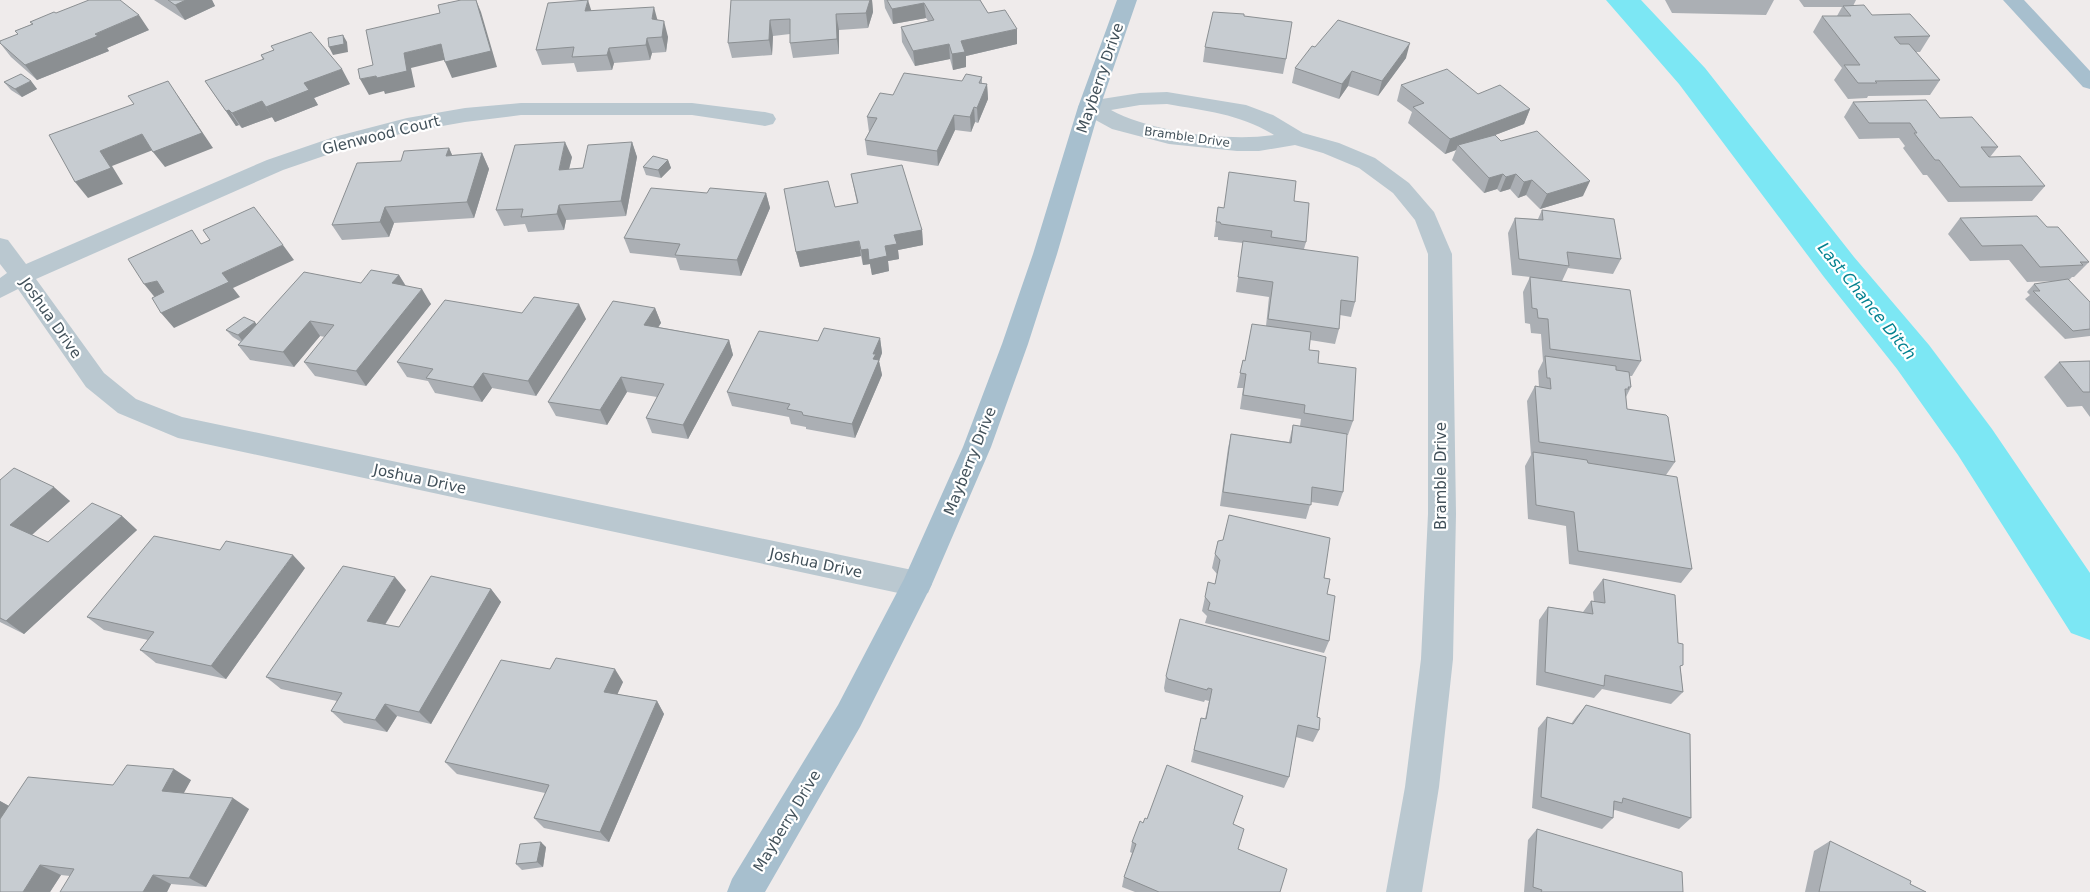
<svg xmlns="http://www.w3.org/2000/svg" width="2090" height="892" viewBox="0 0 2090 892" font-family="'DejaVu Sans',sans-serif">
  <rect width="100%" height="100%" fill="#efebeb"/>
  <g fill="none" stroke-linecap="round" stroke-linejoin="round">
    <path fill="#7ce7f4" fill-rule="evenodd" d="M1606 0H1641L1705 68 1854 257 1929 345 1992 429 2090 573V640L2071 633 1958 455 1897 369 1824 277 1679 84Z"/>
    <path fill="#bac8d0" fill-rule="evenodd" d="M1167 92 1246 105 1273 115 1303 133 1339 143 1375 158 1409 183 1434 212 1452 254 1456 514 1453 659 1439 787 1422 892H1386L1405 787 1421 659 1428 514V254L1415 220 1393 193 1359 168 1323 153 1295 145 1259 151H1237L1169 144 1112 129 1081 112 1078 107 1081 102 1089 101 1140 93ZM1167 104C1206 111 1240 114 1274 135 1229 142 1151 132 1111 110L1140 105Z
      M521 103H692L765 112 773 114 776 119 773 124 765 126 692 115H521L465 122 408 132 350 147 283 170 36 279 104 373 136 399 182 417 917 571 928 575 932 584 928 593 917 597 178 438 118 413 86 387 18 289 0 298V278L7 273 0 264V238L8 240 26 264 267 160 334 137 407 118 465 108Z"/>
    <path fill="#a7bfce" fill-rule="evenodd" d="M1117 0H1137L1100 107 1057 254 1028 344 991 447 932 584 860 727 765 892H727L732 879 838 705 904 579 963 447 1002 344 1033 254 1078 107Z
      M2003 0H2024L2090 71V89L2083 87Z"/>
  </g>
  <path fill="#abafb4" d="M154 0H212L215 6 185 20Z
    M731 0H872L873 12 868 28 839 30V54L793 58 790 43V34L773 36 772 55 732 58 728 43Z
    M884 0H980L988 13 1017 44 966 56V67L953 70 950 59 915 66 902 42 901 27 928 21 926 18 893 24 885 8Z
    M1665 0H1774L1766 15 1672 13Z
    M1799 0H1856L1853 6 1872 15 1930 36 1920 52H1916L1940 80 1930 95 1868 96 1867 98 1848 99 1834 80 1842 68 1813 32 1822 16H1837L1842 7H1804Z
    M591 11 658 20 668 37 666 52 652 53 650 60 614 63 612 70 577 72 574 63 542 65 536 50Z
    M56 13 149 30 107 48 109 51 37 80 11 57 0 43 18 34 15 31 32 24 30 22Z
    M1244 16 1286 59 1283 74 1203 62 1205 47Z
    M271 46 350 84 314 98 318 105 275 122 272 117 242 128 239 125 236 126 205 81 263 60 261 55 274 50Z
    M1315 47 1406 58 1378 96 1348 86 1339 99 1292 83 1295 68Z
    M982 77V83L987 84 988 99 978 123 975 122 971 132 955 130 938 166 867 155 865 140 869 132 867 117 893 95Z
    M31 81 37 89 22 97 11 90 4 82Z
    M1401 85 1478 94 1530 109 1524 124 1495 135 1501 141 1583 196 1540 209 1526 195 1518 198 1510 189 1500 192 1497 189 1484 193 1452 160 1456 150 1445 154 1408 123 1412 112 1397 101Z
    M1853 102 1940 118 1998 147 1990 157 2045 186 2032 201 1948 202 1927 175H1923L1903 148 1905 146 1899 138 1859 139 1844 117Z
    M632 142 637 157 626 216 566 220 564 230 528 232 525 224 504 226 496 210 572 157 569 169 583 168Z
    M449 148 452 155 482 153 489 169 474 218 394 223 389 237 342 240 332 225 401 161Z
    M668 160 671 168 661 178 646 175 643 167Z
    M851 174 922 230 923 245 898 250 899 259 888 261 889 271 872 275 870 264 863 265 861 256 800 267 796 252 835 207 857 203Z
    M707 193H766L770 208 741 276 680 270 676 258 630 253 624 238Z
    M1294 201 1306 242 1304 249 1355 302 1351 317 1340 315 1339 329 1335 344 1310 340 1309 350 1353 421 1348 435H1346L1343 492 1338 506 1311 502 1306 519 1220 506 1228 448 1231 434 1289 442 1293 425 1300 426 1301 419 1240 409 1243 388H1237L1243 360 1245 361 1266 326 1269 297 1236 292 1243 243 1218 240V237H1214L1218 207 1224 208Z
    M1542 210 1621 259 1613 274 1568 268 1562 281 1641 361 1632 376H1630L1631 387 1626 397 1627 409 1675 462 1666 475 1692 569 1681 583 1569 564 1566 526 1528 519 1525 466 1531 455 1527 401 1535 386 1539 387 1538 371 1543 361 1541 334 1531 333 1530 324 1525 323 1523 292 1530 277 1512 275 1508 233 1515 218 1538 219Z
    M1960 218 2047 227 2089 262 2074 277H2072L2069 280 2090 302V336L2065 339 2025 299 2030 295 2027 292 2034 284 2060 281 2027 282 2009 260 1970 261 1948 234Z
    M399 275 406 286 431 304 366 386 315 376 304 362 325 337 320 336 294 367 250 360 238 345 241 342 233 337 226 330 257 324 361 283Z
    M655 308 661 323 658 327 729 340 733 355 688 439 652 433 646 418 657 397 627 392 607 425 556 416 548 402Z
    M522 313 586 319 536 396 492 388 482 402 435 393 428 381 407 377 397 362Z
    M880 338 882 353 879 361 882 375 855 438 806 429V427L791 424 789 417 732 406 727 392 818 341Z
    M2090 361V417L2082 406 2067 407 2044 377 2059 362Z
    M0 480 70 501 32 535 48 542 122 516 137 530 24 634 0 622Z
    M1218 541 1324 578 1327 594 1329 641 1324 653 1205 623 1207 616 1202 611 1205 597 1215 584 1217 574 1212 568Z
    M305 568 226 679 156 663 140 650 148 640 104 630 87 617Z
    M1603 579 1678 643 1683 692 1671 704 1602 689 1594 698 1536 685 1539 620 1548 607 1583 612 1591 601 1594 602 1593 592Z
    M491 589 501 602 431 724 397 716 387 732 344 723 331 711 337 701 281 689 266 677 406 590 385 625 399 627Z
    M550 669 623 682 617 694 657 701 664 714 609 842 544 828 534 818 545 793 457 774 445 762Z
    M1166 676 1317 717 1319 730 1313 742 1296 737 1289 777 1284 788 1191 762 1201 718 1205 719 1209 701 1205 700 1204 702 1165 692 1164 688Z
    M1586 705 1691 818 1679 829 1615 810 1613 811V818L1602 829 1532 808 1538 728 1547 717 1571 724 1576 717Z
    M191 780 183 793 249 809 206 887 171 884 167 892H61L70 876 61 875 50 892H0V801L9 806 113 785Z
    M1147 819 1233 824 1238 849 1280 892H1135L1122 887 1124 877 1132 853 1130 852 1132 842 1143 823Z
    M1537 829 1683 892H1524L1528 840Z
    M1830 841 1910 884 1926 892H1805L1814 851Z
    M546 847 543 867 522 870 516 864Z"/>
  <path fill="#8b8f92" d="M186 0H212L215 6 185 20 175 5Z
    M476 0 481 12 497 67 452 78 445 62Z
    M588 0 593 16 585 11Z
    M870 0H872L873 12 868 28 866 13Z
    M924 3 926 18 893 24 892 9Z
    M654 7 658 22 652 19Z
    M836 14 839 30V54L837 39Z
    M139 15 149 30 107 48 109 51 37 80 25 65Z
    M770 20 773 36 772 55 769 40Z
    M664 21 668 37 666 52 662 37Z
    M1017 29V44L966 56V67L953 70 952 54 961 41Z
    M343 35 347 42 348 52 333 55 329 47Z
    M647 38 652 53 650 60 646 45Z
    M1410 43 1406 58 1378 96 1382 81Z
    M441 44 448 59 411 68 415 87 385 94 384 91 369 95 360 79 376 76 404 53Z
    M949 44 950 59 915 66 913 51Z
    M609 48 614 63 612 70 607 55Z
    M342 69 350 84 314 98 318 105 275 122 266 107 304 83Z
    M1352 71 1348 86 1339 99 1342 84Z
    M31 81 37 89 22 97 15 89Z
    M987 84 988 99 978 123 977 108Z
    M178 96 213 148 165 167 153 152Z
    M262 101 272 117 242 128 232 113Z
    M974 107 975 122 971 132 970 117Z
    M1530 109 1524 124 1461 148 1458 145 1456 150 1445 154 1450 139Z
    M229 110 239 125 236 126 226 111Z
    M954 115 955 130 938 166 937 151Z
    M142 134 153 150 112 166 123 184 88 198 75 182 100 151Z
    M565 142 572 157 565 185 559 170Z
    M632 142 637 157 626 216 621 201Z
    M449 148 456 164 446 156Z
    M482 153 489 169 474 218 467 202Z
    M668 160 671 168 661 178 658 170Z
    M1503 174 1497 189 1484 193 1489 178Z
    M1516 174 1510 189 1500 192 1506 177Z
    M1532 180 1526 195 1518 198 1524 182Z
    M1590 181 1583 196 1540 209 1547 194Z
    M766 193 770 208 741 276 737 260Z
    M559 205 566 220 564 230 557 214Z
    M385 207 394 223 389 237 380 222Z
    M922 230 923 245 898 250 899 259 888 261 889 271 872 275 870 264 863 265 861 250 885 246 894 235Z
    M859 241 861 256 800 267 796 252Z
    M283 245 294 260 233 288 240 297 174 328 161 313 222 273Z
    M399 275 408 290 392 283Z
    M157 281 169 296 157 300 144 284Z
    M422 289 431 304 366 386 356 371Z
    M579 304 586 319 536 396 528 381Z
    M655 308 661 323 650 340 644 325Z
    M310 321 320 336 294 367 283 352Z
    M255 322 261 330 244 343 238 335Z
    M880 338 882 353 879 361 882 375 855 438 852 424 873 354Z
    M729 340 733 355 688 439 683 425Z
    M483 373 492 388 482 402 473 387Z
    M621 377 627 392 607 425 600 410Z
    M54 487 70 501 27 539 10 525Z
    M122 516 137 530 24 634 6 621Z
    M293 555 305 568 226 679 211 666Z
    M395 577 406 590 379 634 367 621Z
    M491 589 501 602 431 724 419 712Z
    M615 669 623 682 613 704 604 692Z
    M657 701 664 714 609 842 600 832Z
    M385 704 397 716 387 732 375 720Z
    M174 769 191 780 179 802 162 791Z
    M233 798 249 809 206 887 189 878Z
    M0 801 9 806 0 820Z
    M541 842 546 847 543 867 537 862Z
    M40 865 61 875 50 892H23Z
    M153 875 171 884 167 892H143Z"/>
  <path fill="#c7ccd1" stroke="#8b8f92" d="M89 0H120L139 15 95 34 98 36 25 65 0 43V41L18 34 15 31 33 24 30 22 54 12 56 13Z
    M168 0H186L175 5Z
    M461 0H476L491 51 445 62 441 44 404 53 407 71 377 78 376 76 360 79 358 69 373 65 366 30 440 13 438 5Z
    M588 0 585 11 654 7 652 19 664 21 662 37 647 38 646 45 609 48 607 55 572 57 574 47 536 50 548 3Z
    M731 0H870L866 13 836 14 837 39 790 43V19L770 20 769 40 728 43Z
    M887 0H980L988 13 1005 10 1017 29 961 41 965 52 952 54 949 44 913 51 901 27 934 20 924 3 892 9Z
    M1864 5 1872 15 1910 14 1930 36 1894 37 1900 44H1909L1940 80 1875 81 1877 83H1858L1844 65H1860L1822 16H1851L1843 6Z
    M1213 12 1244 14V16L1292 22 1286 59 1205 47Z
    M1338 20 1410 43 1382 81 1352 71 1342 84 1295 68 1312 46 1315 47Z
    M311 32 342 69 304 83 309 90 266 107 262 101 232 113 229 110 226 111 205 81 264 59 261 55 274 50 271 46Z
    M343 35 344 44 329 47 328 38Z
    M1447 69 1478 94 1500 85 1530 109 1450 139 1413 107 1424 103 1401 85Z
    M904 73 962 81 966 74 982 77 979 83 987 84 977 108 974 107 970 117 954 115 937 151 865 140 877 118 867 117 880 93 893 95Z
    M21 74 31 81 15 89 4 82Z
    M168 81 202 133 153 152 142 134 100 151 111 168 75 182 49 135 134 104 128 96Z
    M1926 100 1940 118 1972 117 1998 147H1981L1989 157 2020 156 2045 186 1960 187 1939 160H1935L1914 133H1917L1910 123H1869L1853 102Z
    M1537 131 1590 181 1547 194 1532 180 1524 182 1516 174 1506 177 1503 174 1489 178 1458 145 1495 135 1501 141Z
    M565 142 559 170 583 168 588 145 632 142 621 201 559 205 557 214 521 217 523 209 496 210 515 145Z
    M449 148 446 156 482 153 467 202 385 207 380 222 332 225 357 163 401 161 404 151Z
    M653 156 668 160 658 170 643 167Z
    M902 165 922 230 894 235 897 244 885 246 887 256 869 260 868 249 861 250 859 241 796 252 784 189 828 181 835 207 858 203 851 174Z
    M1229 172 1296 181 1294 201 1309 203 1306 242 1271 237 1272 231 1221 224 1220 222H1216L1218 207 1224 208Z
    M651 188 707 193 710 188 766 193 737 260 675 255 680 244 624 238Z
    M254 207 283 245 222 273 229 282 161 313 152 298 164 292 157 281 144 284 128 259 192 230 201 244 210 240 203 230Z
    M1542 210 1614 219 1621 259 1567 252 1569 266 1519 259 1515 218 1543 220Z
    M2037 216 2047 227H2058L2089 262H2080L2083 265 2040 267 2022 245 1982 246 1960 218Z
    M1243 241 1358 257 1355 302 1341 300 1339 329 1268 319 1273 282 1238 277Z
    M371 270 399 275 392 283 422 289 356 371 304 362 334 325 310 321 283 352 238 345 304 272 361 283Z
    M1530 277 1630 290 1641 361 1550 349 1548 319 1538 318 1537 309 1532 308Z
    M2068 279 2090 302V329L2073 331 2033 291H2040L2034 284Z
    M534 297 579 304 528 381 483 373 473 387 426 378 433 369 397 362 445 300 522 313Z
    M613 301 655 308 644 325 729 340 683 425 646 418 664 384 621 377 600 410 548 402Z
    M244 317 255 322 238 335 226 330Z
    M1252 324 1311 332 1309 350 1319 351 1318 363 1356 368 1353 421 1304 413 1305 405 1243 395 1246 374 1240 373 1243 360 1245 361Z
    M824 328 880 338 873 354H876L873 359 879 360 852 424 803 415 802 412 787 409 790 404 727 392 759 331 818 341Z
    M1545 356 1616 366V370L1629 372 1631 387H1628L1629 389H1625L1627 409 1666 415 1668 417 1675 462 1539 442 1535 386 1551 389 1550 378H1547Z
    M2090 361V392H2083L2059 362Z
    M1293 425 1347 434 1343 492 1312 487 1311 505 1223 492 1231 434 1291 443Z
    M1533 452 1587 460 1588 463 1677 477 1692 569 1578 551 1574 512 1536 505Z
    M14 468 54 487 10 525 48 542 92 503 122 516 6 621 0 618V480Z
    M1229 515 1330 538 1324 578 1330 579 1327 594 1335 596 1329 641 1208 610 1210 603 1205 597 1208 582 1215 584 1220 560 1215 554 1218 541 1223 540Z
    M154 536 220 550 226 541 293 555 211 666 140 650 154 632 87 617Z
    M343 566 395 577 367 621 399 627 431 576 491 589 419 712 385 704 375 720 331 711 342 693 266 677Z
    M1603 579 1675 595 1678 643 1683 644V665L1680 666 1683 692 1605 675 1604 686 1545 672 1548 607 1593 614 1591 601 1605 603Z
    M1180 619 1326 657 1317 717 1320 718 1319 730 1298 725 1289 777 1194 750 1201 718 1206 719 1212 689 1208 688 1207 690 1168 679 1166 676Z
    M556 658 615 669 604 692 657 701 600 832 534 818 549 785 445 762 501 660 550 669Z
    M1586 705 1690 734 1691 818 1623 798 1622 803 1614 801 1613 818 1541 797 1547 717 1573 724Z
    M127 765 174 769 162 791 233 798 189 878 153 875 143 892H60L74 869 40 865 23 892H0V819L28 777 113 785Z
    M1167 765 1243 796 1233 824 1244 829 1238 849 1287 869 1280 892H1159L1124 877 1136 844 1132 842 1140 821 1143 823 1145 818 1147 819Z
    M1537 829 1682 872 1683 892H1541L1542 890 1533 887Z
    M1830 841 1911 881 1910 884 1926 892H1819Z
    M541 842 537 862 516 864 520 844Z"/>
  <g text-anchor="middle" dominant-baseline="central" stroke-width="4.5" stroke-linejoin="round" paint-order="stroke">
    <g font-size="12" fill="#42515a" stroke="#fff">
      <text transform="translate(1187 137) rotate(8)">Bramble Drive</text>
    </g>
    <g font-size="15" fill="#42515a" stroke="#fff">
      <text transform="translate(1100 78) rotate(-71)">Mayberry Drive</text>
      <text transform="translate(381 135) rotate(-14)">Glenwood Court</text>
      <text transform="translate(51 318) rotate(55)">Joshua Drive</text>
      <text transform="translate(970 461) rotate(-68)">Mayberry Drive</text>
      <text transform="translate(1441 476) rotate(-90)">Bramble Drive</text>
      <text transform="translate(420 479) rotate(12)">Joshua Drive</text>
      <text transform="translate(816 563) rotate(12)">Joshua Drive</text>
      <text transform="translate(787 821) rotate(-59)">Mayberry Drive</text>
    </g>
    <g font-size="16" font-style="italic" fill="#03818f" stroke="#fff">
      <text transform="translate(1867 301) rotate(51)">Last Chance Ditch</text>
    </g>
  </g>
</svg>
